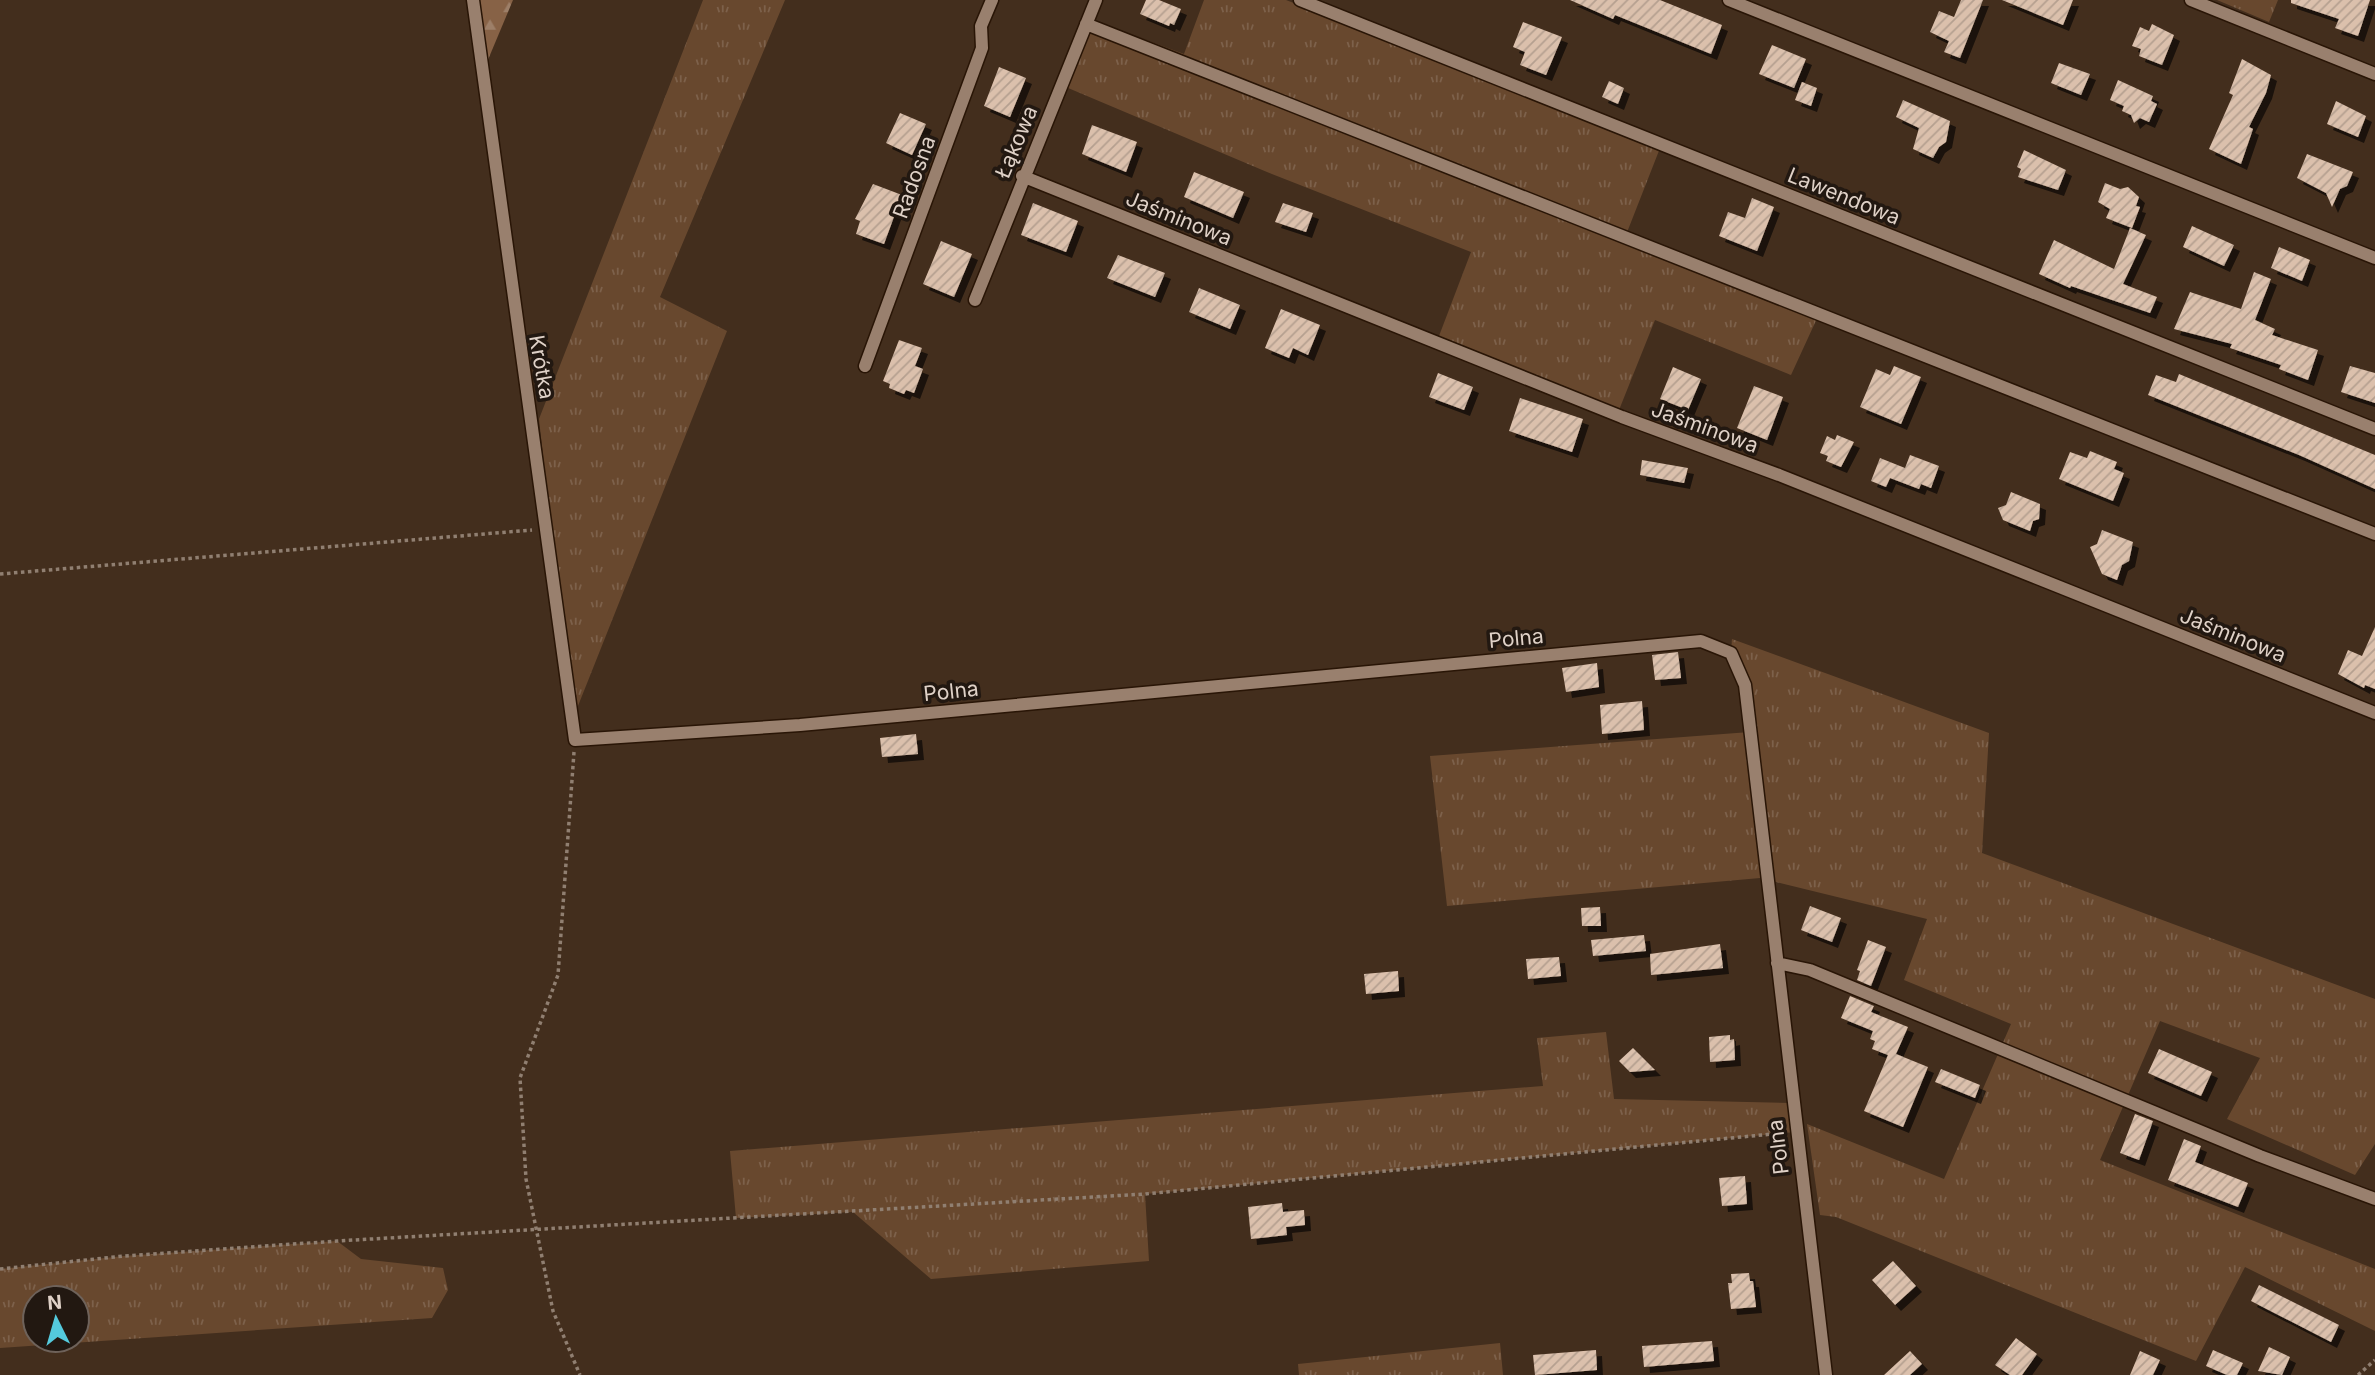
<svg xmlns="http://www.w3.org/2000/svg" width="2375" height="1375" viewBox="0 0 2375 1375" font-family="Inter,sans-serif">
  <defs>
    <pattern id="grass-tufts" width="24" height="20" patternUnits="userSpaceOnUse" patternTransform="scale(1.75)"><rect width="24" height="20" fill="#68482e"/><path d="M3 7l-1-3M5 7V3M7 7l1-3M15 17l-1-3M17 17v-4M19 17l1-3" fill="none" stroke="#7d614b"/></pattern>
    <pattern id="forest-firs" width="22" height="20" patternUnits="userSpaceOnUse" patternTransform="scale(1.75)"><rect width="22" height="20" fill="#876246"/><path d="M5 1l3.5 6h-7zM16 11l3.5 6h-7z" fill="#9d7f68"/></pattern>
    <pattern id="building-hatch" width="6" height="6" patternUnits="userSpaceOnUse" patternTransform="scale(1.75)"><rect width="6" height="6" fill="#dbc0ac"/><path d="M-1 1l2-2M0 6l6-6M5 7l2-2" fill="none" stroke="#b5a090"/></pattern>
    <filter id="shadow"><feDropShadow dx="6" dy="6" stdDeviation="0" flood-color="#0009"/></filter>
  </defs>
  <rect width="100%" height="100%" fill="#432e1d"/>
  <path fill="url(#grass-tufts)" fill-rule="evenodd" d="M703 0H785L660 297 727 331 572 721 539 419Z
    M1204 0H1286L1587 118 1662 143 1624 240 1819 314 1791 375 1655 320 1619 410 1439 336 1471 252 1267 172 1061 85 1092 20 1184 54Z
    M2217 0H2278L2269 22Z
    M1732 639 1989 733 1982 853 2375 999V1144L2355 1175 2227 1119 2260 1058 2160 1021 2100 1160 2375 1269V1331L2245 1267 2196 1361 1836 1217 1820 1215 1807 1124 1944 1179 2011 1024 1904 980 1927 919 1760 878 1447 906 1430 756 1750 732 1731 653Z
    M1606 1032 1614 1099 1792 1103 1795 1132 1145 1194 1149 1261 931 1279 853 1212 736 1218 730 1151 1543 1086 1537 1038Z
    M337 1241 361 1259 443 1268 448 1290 432 1318 0 1348V1269L124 1256ZM35 1298H77V1340H35Z
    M1500 1343 1503 1375H1299L1298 1364Z"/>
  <path fill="url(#forest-firs)" d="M471 0H513L482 74Z"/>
  <path fill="url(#building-hatch)" filter="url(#shadow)" d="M1146 0H1159L1181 9 1174 25 1170 23 1169 26 1140 14Z
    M1570 0H1660L1722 25 1711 54 1615 15 1613 19Z
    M1961 0H1983L1960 58 1944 52 1949 41 1930 32 1939 11 1954 17Z
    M2002 0H2073L2063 25Z
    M2291 0H2370L2358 36 2335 28 2339 19 2291 3Z
    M1523 22 1562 37 1546 75 1520 65 1525 52 1513 47Z
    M2152 24 2174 35 2162 65 2139 56 2141 49 2132 46 2140 27 2149 31Z
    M1772 45 1806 59 1794 88 1759 74Z
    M2242 59 2271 75 2266 93 2249 127 2253 129 2241 164 2209 149 2233 95 2229 93Z
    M2059 63 2090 74 2081 95 2051 83Z
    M999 67 1026 78 1010 117 984 106Z
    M2118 80 2153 96 2151 101 2157 104 2149 122 2140 118 2134 123 2131 115 2122 111 2124 106 2110 100Z
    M1609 81 1624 88 1618 104 1602 97Z
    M1802 82 1817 88 1811 106 1795 100Z
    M1903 100 1950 121 1946 142 1939 147 1933 158 1913 149 1919 128 1896 117Z
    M2336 101 2366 116 2358 137 2327 124Z
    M900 113 926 124 912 155 886 143Z
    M1092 125 1137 142 1126 172 1082 154Z
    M2024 150 2066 170 2058 190 2018 177 2021 169 2017 167Z
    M2307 154 2353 172 2347 186 2340 189 2332 207 2326 193 2297 178Z
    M1194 172 1244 192 1233 218 1184 197Z
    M2105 183 2120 189 2128 187 2139 197 2136 206 2140 207 2132 228 2106 218 2110 209 2098 202Z
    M873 184 902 195 884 244 856 234 860 221 855 219Z
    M1752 198 1774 207 1757 251 1719 236 1728 212 1745 218Z
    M1033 203 1078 221 1066 252 1021 235Z
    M1283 203 1313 213 1306 232 1275 222Z
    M2192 226 2234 245 2224 266 2183 247Z
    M2130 228 2146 235 2123 284 2157 297 2150 313 2071 286 2070 288 2039 274 2054 240 2114 269Z
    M941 241 972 254 954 297 923 284Z
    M2279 247 2310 260 2302 281 2271 268Z
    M1118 255 1165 273 1155 297 1107 278Z
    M2254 272 2271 279 2255 320 2275 329 2272 335 2318 350 2308 380 2279 369 2281 365 2230 348 2232 344 2174 329 2190 292 2241 309Z
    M1199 288 1240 305 1230 329 1189 312Z
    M1281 309 1320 325 1308 355 1293 348 1289 358 1265 348Z
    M899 340 922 348 915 366 923 369 914 393 906 390 904 394 889 388 890 384 883 381Z
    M1894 366 1921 377 1901 424 1860 407 1876 369 1890 375Z
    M2350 366 2375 373V403L2341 392Z
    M1673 367 1701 379 1688 410 1660 399Z
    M1438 373 1473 387 1464 410 1429 397Z
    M2179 374 2375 455V489L2299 455 2148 395 2156 375 2176 382Z
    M1754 386 1783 397 1767 440 1737 428Z
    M1520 398 1583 419 1572 452 1509 431Z
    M1837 435 1854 442 1841 467 1826 461 1828 456 1820 453 1827 436 1835 440Z
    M2090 451 2117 462 2114 469 2124 473 2113 501 2059 479 2070 452 2087 458Z
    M1910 455 1939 466 1931 488 1921 484 1919 489 1890 478 1886 487 1871 481 1880 458 1905 468Z
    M1642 460 1688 468 1684 483 1640 475Z
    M2011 492 2040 504 2039 519 2033 521 2030 531 2003 520 1998 508 2006 505Z
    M2102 530 2133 542 2129 561 2122 565 2117 580 2102 574 2090 547 2097 544Z
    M2375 627V689L2365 685 2364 688 2338 674 2348 650 2362 656Z
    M1678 652 1681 678 1655 680 1652 655Z
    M1597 663 1599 687 1566 692 1562 668Z
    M1642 701 1644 730 1602 734 1600 705Z
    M916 734 918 754 882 757 880 738Z
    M1810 906 1841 918 1832 942 1801 930Z
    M1600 907 1601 926H1582L1581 908Z
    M1644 935 1646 951 1593 956 1591 940Z
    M1868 940 1886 947 1871 986 1857 980 1860 971 1857 970Z
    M1720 944 1723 968 1651 975 1650 954Z
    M1559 957 1561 976 1528 979 1526 959Z
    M1398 971 1399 991 1366 994 1364 974Z
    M1850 996 1874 1006 1871 1012 1908 1027 1896 1054 1928 1067 1903 1127 1864 1111 1888 1055 1872 1049 1875 1041 1870 1039 1873 1031 1841 1018Z
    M1730 1035V1040L1734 1039 1735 1060 1710 1062 1709 1037Z
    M1633 1048 1655 1070 1630 1072 1619 1061Z
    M2159 1049 2212 1072 2201 1096 2148 1073Z
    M1941 1069 1980 1085 1975 1098 1935 1082Z
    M2135 1114 2153 1121 2139 1160 2120 1153Z
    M2184 1139 2201 1146 2195 1162 2248 1183 2238 1207 2168 1180Z
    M1745 1176 1747 1204 1722 1206 1719 1178Z
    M1282 1203 1283 1212 1304 1210 1305 1225 1286 1227 1287 1235 1251 1239 1248 1207Z
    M1893 1261 1916 1286 1895 1305 1872 1280Z
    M1749 1273 1750 1281H1753L1756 1307 1731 1309 1728 1283H1732L1731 1274Z
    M2259 1285 2339 1325 2331 1342 2251 1301Z
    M2016 1338 2037 1354 2022 1375H2010L1995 1365Z
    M1712 1341 1714 1361 1644 1367 1642 1346Z
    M2269 1347 2290 1357 2282 1375 2258 1371Z
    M1596 1350 1597 1370 1535 1375 1533 1355Z
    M2213 1350 2243 1363 2237 1375H2227L2206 1366Z
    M1910 1351 1922 1364 1910 1375H1884Z
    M2140 1351 2160 1360 2153 1375H2130Z"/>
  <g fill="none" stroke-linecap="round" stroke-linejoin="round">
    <defs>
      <path id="minor" d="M473 0 575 740 800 725 1701 641 1731 653 1745 685 1826 1375
        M1300 0 2375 429
        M1729 0 2375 258
        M2191 0 2375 74
        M1086 24 2375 534
        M1022 176 1622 417 1779 475 2375 713
        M975 300 1096 0
        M865 366 982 48 981 26 992 0
        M1777 963 1810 970 2260 1156 2375 1199"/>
    </defs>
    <use href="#minor" stroke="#291506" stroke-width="15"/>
    <path stroke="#907f71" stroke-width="3.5" stroke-dasharray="3.5 3.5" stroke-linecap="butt" d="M0 574 532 530
      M574 752 558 975 520 1078 526 1179 553 1311 580 1375
      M0 1269 124 1256 337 1241 1145 1194 1783 1133
      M2358 1375 2375 1360"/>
    <use href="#minor" stroke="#99806e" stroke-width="12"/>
  </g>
  <g text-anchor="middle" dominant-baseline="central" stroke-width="7" stroke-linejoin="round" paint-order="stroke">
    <g font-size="21" fill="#dfd1c7" stroke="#221811">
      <text transform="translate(1016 142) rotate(-67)">Łąkowa</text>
      <text transform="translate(914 177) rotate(-70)">Radosna</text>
      <text transform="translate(1844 196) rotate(22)">Lawendowa</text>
      <text transform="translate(1179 218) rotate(22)">Jaśminowa</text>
      <text transform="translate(542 367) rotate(80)">Krótka</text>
      <text transform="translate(1705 427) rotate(20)">Jaśminowa</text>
      <text transform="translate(2233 635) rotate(22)">Jaśminowa</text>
      <text transform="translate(1516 638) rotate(-5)">Polna</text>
      <text transform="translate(951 691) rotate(-6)">Polna</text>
      <text transform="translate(1778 1147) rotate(-97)">Polna</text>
    </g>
  </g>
  <g transform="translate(56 1319) rotate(355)"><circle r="33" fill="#221811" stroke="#6e625a" stroke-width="2"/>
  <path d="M0-5L12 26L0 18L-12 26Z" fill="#54cadd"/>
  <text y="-10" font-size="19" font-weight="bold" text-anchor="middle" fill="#dfd1c7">N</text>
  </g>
</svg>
